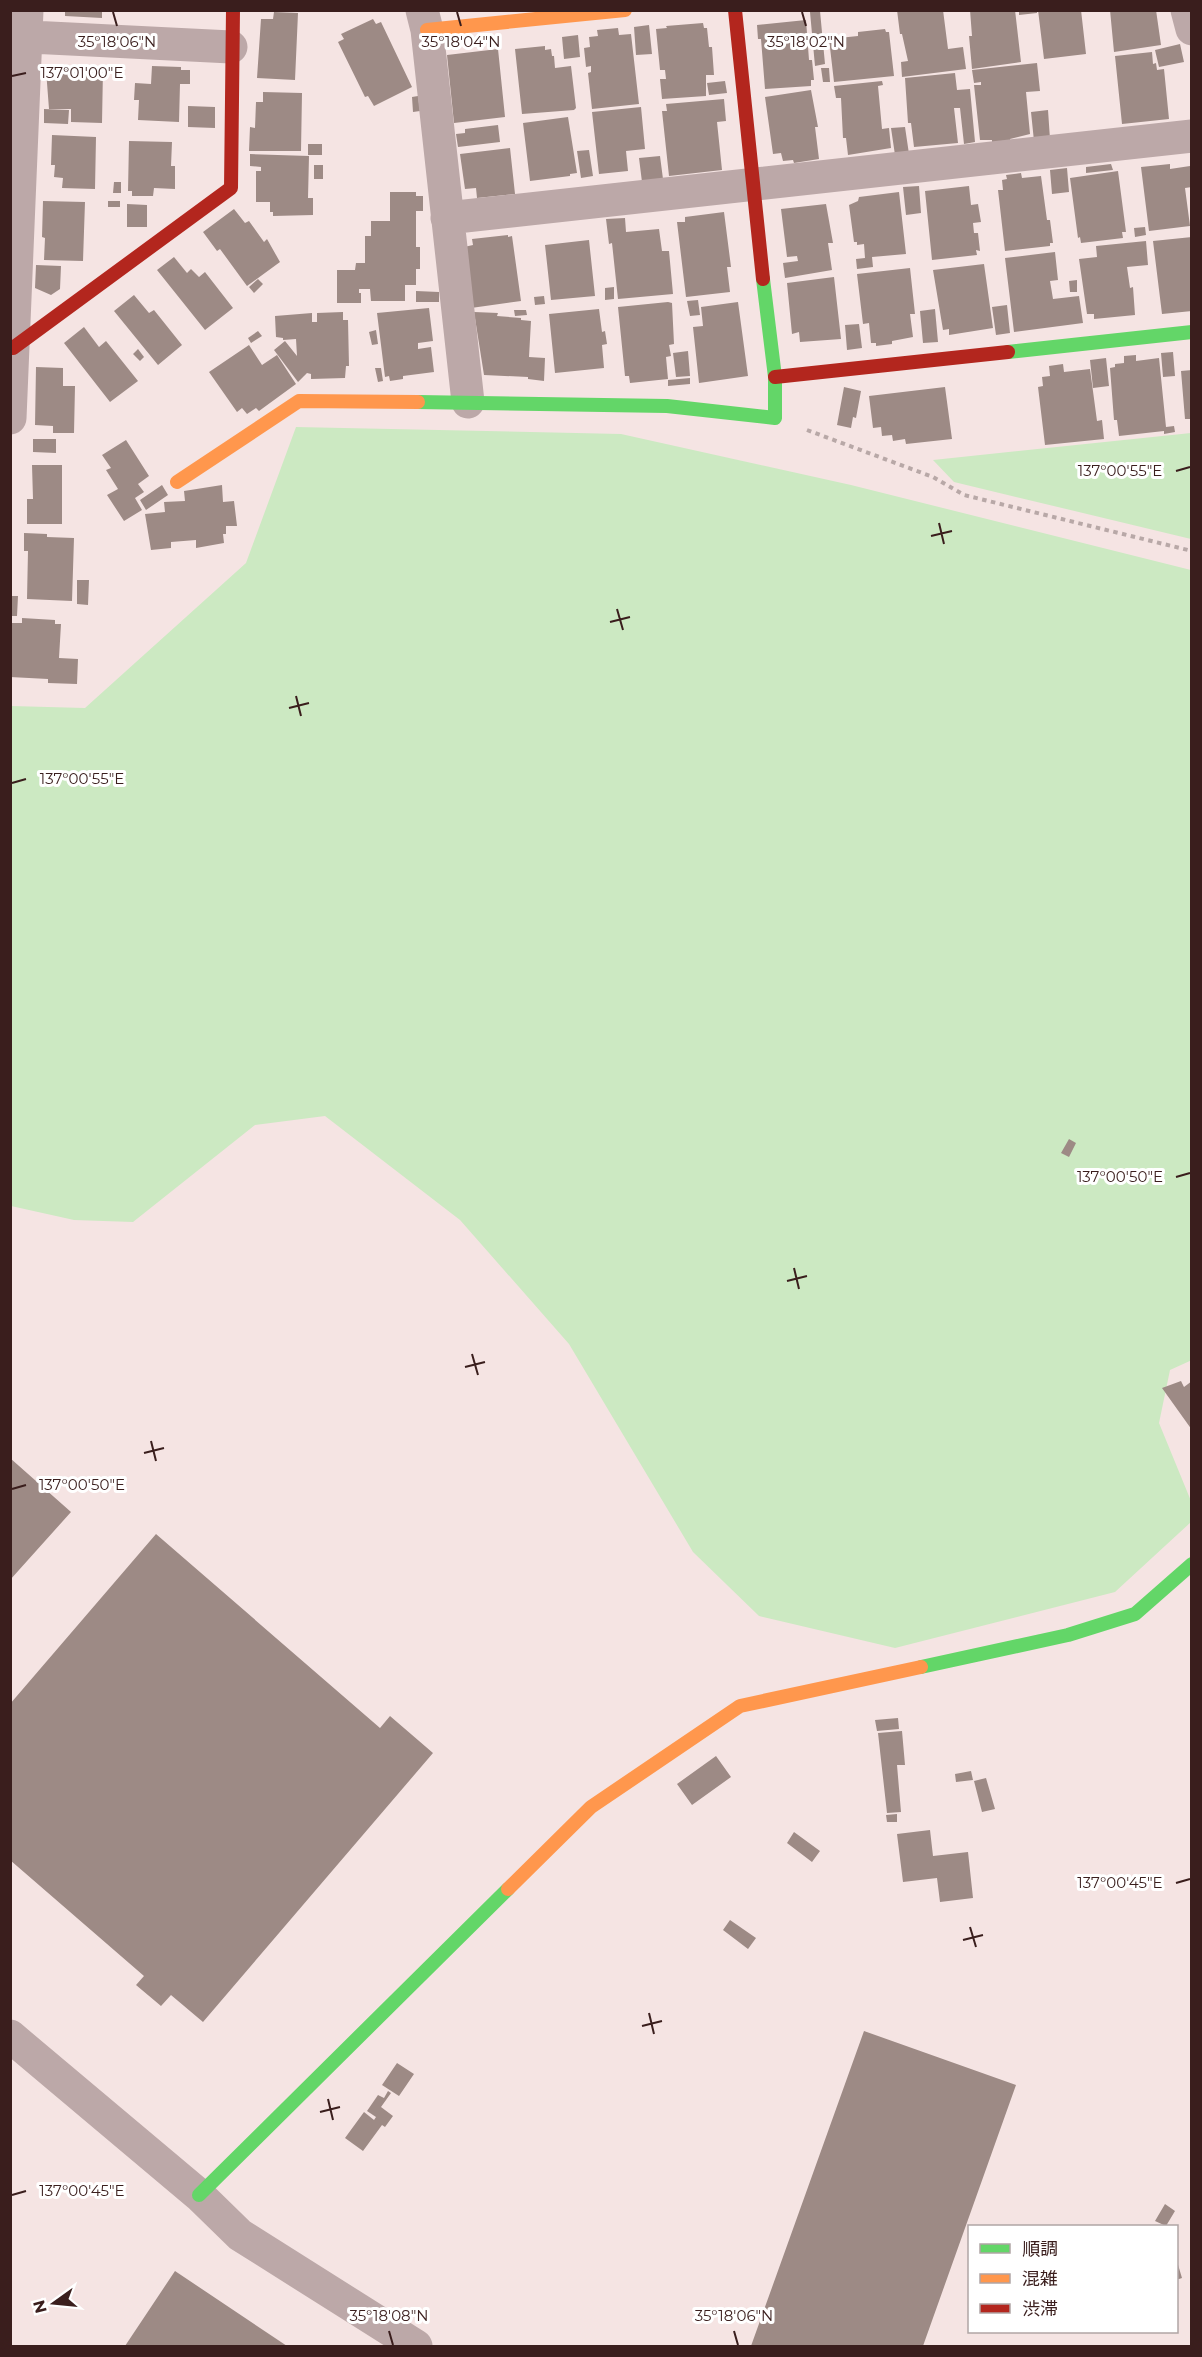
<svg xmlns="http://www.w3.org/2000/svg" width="1202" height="2357" viewBox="0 0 1202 2357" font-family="Montserrat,'Noto Sans JP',sans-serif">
  <rect width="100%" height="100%" fill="#f5e4e3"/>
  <path fill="#cce9c2" d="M296 427 621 434 851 485 1191 570 1192 1360 1170 1370 1159 1423 1191 1501V1522L1115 1592 895 1648 759 1616 693 1552 569 1344 460 1220 325 1116 255 1125 133 1222 74 1220 11 1206V706L85 708 246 563Z
    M1191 433V539L954 482 933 460Z"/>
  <path fill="#9d8a85" d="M65 10H102V18L65 16Z
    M897 10H943L948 49 963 47 966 69 902 77 901 62 908 61 902 34H905H900Z
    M970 10H1015L1021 62 972 69 969 36H972Z
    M1019 10H1037V13L1019 15Z
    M1038 10H1081L1086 54 1044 59Z
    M1110 10H1156L1161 45 1114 52Z
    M820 11 825 64 815 66 810 12Z
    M274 12 298 13 295 80 257 78 261 19H273Z
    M373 19 376 24 381 22 412 87 374 106 368 96 365 97 338 42 344 39 341 34Z
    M806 20 809 60H812L814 80H811V86L765 89 761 39H758L757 25Z
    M703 23 704 28H707L709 47H712L714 75H706V96L662 99 660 79H666L665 70H660L656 29 667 28 666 26Z
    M649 25 652 54 636 55 634 27Z
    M618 28 619 35 631 34 639 104 592 109 588 73 591 72V66L586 67 584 48 590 47 589 37 598 36 597 30Z
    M885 29 886 32H889L894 76 834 82 829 39 858 36V32Z
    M578 35 580 57 564 59 562 37Z
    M1180 44 1184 62 1159 67 1155 50Z
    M545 46V50L551 49 552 56H554L555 68 571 66 576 108 574 110 522 114 515 49Z
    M498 49 505 117 454 123 447 55Z
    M1152 52 1153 64 1156 63 1157 70 1164 69 1169 119 1122 124 1115 56Z
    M1037 63 1040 91 1026 92 1030 134 1010 139 1011 142 992 143V140H980L974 85H981V82L974 83 972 70Z
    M152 66 181 67V70H190V84H180L179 122 138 120 139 100H134L135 83 151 84Z
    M64 68 103 69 102 123 71 122V109H49L46 70 63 71Z
    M821 68H829L830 82H823Z
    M955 73 957 90 970 89 975 142 964 144 960 108H954L958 143 914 147 911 123H908L905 78Z
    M725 81 727 93 709 95 707 83Z
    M882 81 883 85 878 86 882 129 889 128 891 148 848 155 846 138H843L841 98H836L834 86Z
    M811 90 818 127H815L819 159 794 163 793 160 783 161 781 153 773 154 765 97Z
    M263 92 302 93 301 151H249L250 127 255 128 256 102H263Z
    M418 96 420 111 413 112 412 97Z
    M724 99 726 121 717 122 722 170 669 176 662 111H667L666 104Z
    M188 106 215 107V128L188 127Z
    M641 107 645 149 626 151 628 171 599 174 592 112Z
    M44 109 69 110 68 124 44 123Z
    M1048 110 1050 139 1034 141 1031 112Z
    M568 117 577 173 570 174V176L530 181 523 123Z
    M498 125 500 142 458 147 456 134 465 133V129Z
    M905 127 909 154 895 155 891 128Z
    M52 135 96 137 95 189 62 188 63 178 54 177 55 165H51Z
    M129 141 172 142 171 166H175V189L154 188 153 196H132V191H128Z
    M308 144H322V155H308Z
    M510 148 515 194 477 198 476 188 465 189 460 154Z
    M589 150 593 176 581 178 577 151Z
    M250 154 309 156 308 198H313V215L273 216V212H270V202H256V171H261V167L250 166Z
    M660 156 663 179 642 182 639 158Z
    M1111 164 1113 170 1086 173V167Z
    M1170 164V169L1190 166 1192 187 1185 188 1190 226 1149 231 1141 167Z
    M314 165H323V179H314Z
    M1067 168 1069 192 1052 194 1050 170Z
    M1118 171 1126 232H1122L1123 238 1081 243 1080 237 1078 238 1070 178Z
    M1021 173 1022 178 1041 176 1047 220H1050L1053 243H1050V246L1005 251 998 190H1003L1002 180 1007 179 1006 175Z
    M114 182H121V193H113Z
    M919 186 921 213 906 215 903 187Z
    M969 186 971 205 978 204 981 222 973 223 974 233H978L980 251 976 250 977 255 932 260 925 191Z
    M390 192H416V196H423V211H416V247H420V269H416V285H405V301H371L370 289H359V293H361V303H337V270H355L356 263H365V236H371V221H390Z
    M899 192 906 254 872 257 873 267 857 269 856 259 865 258 864 244 857 245V242H854L849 205 858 201 859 197Z
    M43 201 85 202 83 261 44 260 45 238 42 237Z
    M108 201H120V207H108Z
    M127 204 147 205V227H127Z
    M826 204 833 243H828L832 270 785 278 783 263 798 261 797 256 787 257 781 209Z
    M234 209 245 223 249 221 264 242 267 239 280 262 247 286 220 249 217 251 203 232Z
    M724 212 731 267H727L730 292 686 297 677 222H685V217Z
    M625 218 626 232 659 229 662 251H669L673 294 618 299 612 243 609 244 606 219Z
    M1145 227 1146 235 1135 237 1134 228Z
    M508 235V237L512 236 521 301 471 308 464 247 473 245 472 239Z
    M1192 237V311L1162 314 1153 241Z
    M589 240 595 296 551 300 545 245Z
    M1146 241 1148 265 1127 267 1130 288 1133 287 1135 315 1094 319V314H1087L1079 259 1097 257 1096 246Z
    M1055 252 1058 280 1050 281 1053 299 1079 296 1083 323 1014 332 1005 258Z
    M174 257 187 273 191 269 199 277 205 272 233 308 205 330 157 270Z
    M984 264 993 328 949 335V329L943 330 933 270Z
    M36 265 61 266 60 289 51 295 35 288Z
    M910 268 915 314H910L913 337 892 341V344L876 346V343H871L869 323 863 324 857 274Z
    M834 277 841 339 800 342 799 332 792 334 787 283Z
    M258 279 263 284 254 293 249 287Z
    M1077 280V292H1070L1069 281Z
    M614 287V299L605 300V288Z
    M416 291 439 292V302H416Z
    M134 295 149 313 154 310 182 345 158 365 114 311Z
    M544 296 545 304 535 305 534 297Z
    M698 300 700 315 690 316 687 301Z
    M668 302 672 303 674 344 669 345 671 356 666 357 668 379 630 383 629 376H625L618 307Z
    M738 302 748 376 699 383 693 327 703 326 701 307Z
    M1007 305 1010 333 996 335 992 307Z
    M429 308 433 341 418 343V349L431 347 434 372 403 376V379L390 381 389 376 385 377 377 313Z
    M599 309 602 332 605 331 607 344 602 345 604 368 555 373 549 314Z
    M935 309 938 342 923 343 920 311Z
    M514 310H526L527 315 515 316Z
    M343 312V320H348L349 366H346L345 378 311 379V374L307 373 298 382 274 350 285 341 297 356 296 339 283 340V338L276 337 275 316 312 313V322H317V313Z
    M474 312 498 313 497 316 521 318V320L531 321 529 357 545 358 544 381 528 379V377L484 375Z
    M859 324 862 348 847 350 845 325Z
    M84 327 99 347 106 341 138 381 110 402 64 343Z
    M376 330 378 344 372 345 369 332Z
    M258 331 262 336 251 343 248 338Z
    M249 345 262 365 277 355 296 384 259 411 256 408 247 414 242 408 237 412 209 372Z
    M138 349 144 357 140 361 133 354Z
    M688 351 690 376 676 377 673 353Z
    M1173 352 1175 376 1163 377 1161 353Z
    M1136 355V361L1159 358 1166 427 1174 426 1175 432 1164 434V431L1119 436 1117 420H1114L1110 368 1115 367V364L1124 363V356Z
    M1106 358 1109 386 1093 388 1090 360Z
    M1063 364 1064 372 1090 369 1097 421 1102 420 1104 439 1045 445 1038 387 1043 386 1042 377 1050 376 1049 366Z
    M36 367 63 368V386H75L74 433H53V426L35 425Z
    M375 368H381L383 381 378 382Z
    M1192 370V419H1185L1181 371Z
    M690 378V384L668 386V380Z
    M844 387 861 391 856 418 853 417 851 428 837 425Z
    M945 387 952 439 906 444 905 439 893 441 892 435 882 436 881 427 873 428 869 396Z
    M33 439H56V453L33 452Z
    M126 440 149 476 138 484 144 492 135 498 142 510 124 521 107 495 118 489 106 470 111 468 102 455Z
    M32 465H62V524H27V499H33Z
    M162 485 168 495 146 510 140 500Z
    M222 485 223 502 234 501 237 526H226V534H223L224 543 196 548V540L171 542V548L151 550 145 514 165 512 164 502 185 501 184 491Z
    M24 533 47 534V537L74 538 72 601 27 599 28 551H24Z
    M77 580H89L88 605 77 604Z
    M10 596H18L17 616H10Z
    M22 618 55 620V624H61L59 658 78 659 77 684 48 683V679L10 677 12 623H22Z
    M1069 1139 1076 1143 1069 1157 1061 1153Z
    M1181 1381 1184 1387 1192 1381V1430L1162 1388Z
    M10 1458 71 1512 10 1580Z
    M156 1534 380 1728 390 1716 433 1753 203 2022 171 1995 161 2006 136 1985 144 1976 10 1860V1704Z
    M898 1718 899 1729 877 1731 875 1720Z
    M902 1731 905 1765H897L901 1812 887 1813 878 1733Z
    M716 1756 731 1777 692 1805 677 1784Z
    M971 1771 973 1780 956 1782 955 1774Z
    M986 1778 995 1809 982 1812 974 1781Z
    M897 1814V1822H887L886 1815Z
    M930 1830 933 1856 968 1852 973 1898 940 1902 937 1878 903 1882 897 1834Z
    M794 1832 820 1851 812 1862 787 1843Z
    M730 1920 756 1938 748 1949 723 1930Z
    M864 2031 1016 2085 923 2346H751Z
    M397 2063 414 2074 399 2096 382 2085Z
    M388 2091 391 2093 381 2107 393 2116 385 2127 382 2125 363 2151 345 2138 364 2112 374 2120 376 2117 367 2111 378 2095 384 2098Z
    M1165 2204 1175 2211 1166 2226 1155 2221Z
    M1176 2258 1182 2278 1176 2280Z
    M175 2271 287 2346H125Z"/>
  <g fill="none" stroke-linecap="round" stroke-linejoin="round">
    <path stroke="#b8a8a7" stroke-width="4" stroke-dasharray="4.5 4.5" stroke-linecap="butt" d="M807 430 933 477 964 495 1192 551"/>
    <path stroke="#bca8a8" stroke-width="33" d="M422 10 427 30 468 402
      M1187 10 1192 29
      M10 36 231 47
      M447 218 1192 136
      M10 418 27 10
      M10 2036 199 2195 240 2235 416 2346"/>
    <path stroke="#63d668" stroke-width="14" d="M1008 352 1192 332
      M418 402 667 406 775 418V377L763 279
      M921 1667 1068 1635 1135 1614 1192 1564
      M199 2195 508 1889"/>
    <path stroke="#ff974d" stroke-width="14" d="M427 30 625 10
      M177 482 299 401 418 402
      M508 1889 591 1807 740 1706 921 1667"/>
    <path stroke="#b3261e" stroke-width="14" d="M735 10 763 279
      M13 348 231 188 233 10
      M775 377 1008 352"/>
  </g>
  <path fill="none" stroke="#3a1e1d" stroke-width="2" d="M113 12 117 26M457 12 461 26M802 12 806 26M12 76 26 73M1176 471 1190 467M939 523 944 544M931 536 952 531M617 609 623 630M610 622 630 617M296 696 301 716M289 708 309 703M12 783 26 779M1176 1177 1190 1173M794 1268 799 1289M787 1281 807 1276M472 1354 478 1375M465 1367 485 1362M151 1441 156 1461M144 1453 164 1448M12 1489 26 1485M1176 1883 1190 1879M970 1927 976 1947M963 1940 983 1935M649 2013 654 2034M642 2026 662 2021M328 2099 333 2120M320 2112 340 2107M12 2195 26 2191M389 2331 393 2345M734 2331 738 2345"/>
  <g font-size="15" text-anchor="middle" fill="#3a1e1d" stroke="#fff" stroke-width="6" stroke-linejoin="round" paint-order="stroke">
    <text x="117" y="47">35°18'06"N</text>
    <text x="461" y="47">35°18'04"N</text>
    <text x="806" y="47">35°18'02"N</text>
    <text x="82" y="78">137°01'00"E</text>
    <text x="1120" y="476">137°00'55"E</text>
    <text x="82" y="784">137°00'55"E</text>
    <text x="1120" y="1182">137°00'50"E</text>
    <text x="82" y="1490">137°00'50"E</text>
    <text x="1120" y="1888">137°00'45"E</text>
    <text x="82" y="2196">137°00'45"E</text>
    <text x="389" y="2321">35°18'08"N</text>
    <text x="734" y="2321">35°18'06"N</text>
  </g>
  <rect width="1202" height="2357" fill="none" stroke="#3a1e1d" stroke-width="24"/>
  <rect x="968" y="2225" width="210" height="108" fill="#ffffff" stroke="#b0a5a5" stroke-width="1.5"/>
  <rect x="980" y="2244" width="30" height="9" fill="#63d668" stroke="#b0a5a5" stroke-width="1.5"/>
  <text x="1022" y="2255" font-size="18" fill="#3a1e1d">順調</text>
  <rect x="980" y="2274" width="30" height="9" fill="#ff974d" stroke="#b0a5a5" stroke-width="1.5"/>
  <text x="1022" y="2285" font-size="18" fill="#3a1e1d">混雑</text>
  <rect x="980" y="2304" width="30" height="9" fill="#b3261e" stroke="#b0a5a5" stroke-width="1.5"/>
  <text x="1022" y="2315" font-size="18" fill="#3a1e1d">渋滞</text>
  <g transform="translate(54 2303) rotate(255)" stroke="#ffffff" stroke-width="4.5" paint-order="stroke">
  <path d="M0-4.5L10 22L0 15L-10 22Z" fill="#3a1e1d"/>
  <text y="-9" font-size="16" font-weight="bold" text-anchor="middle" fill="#3a1e1d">N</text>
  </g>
</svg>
